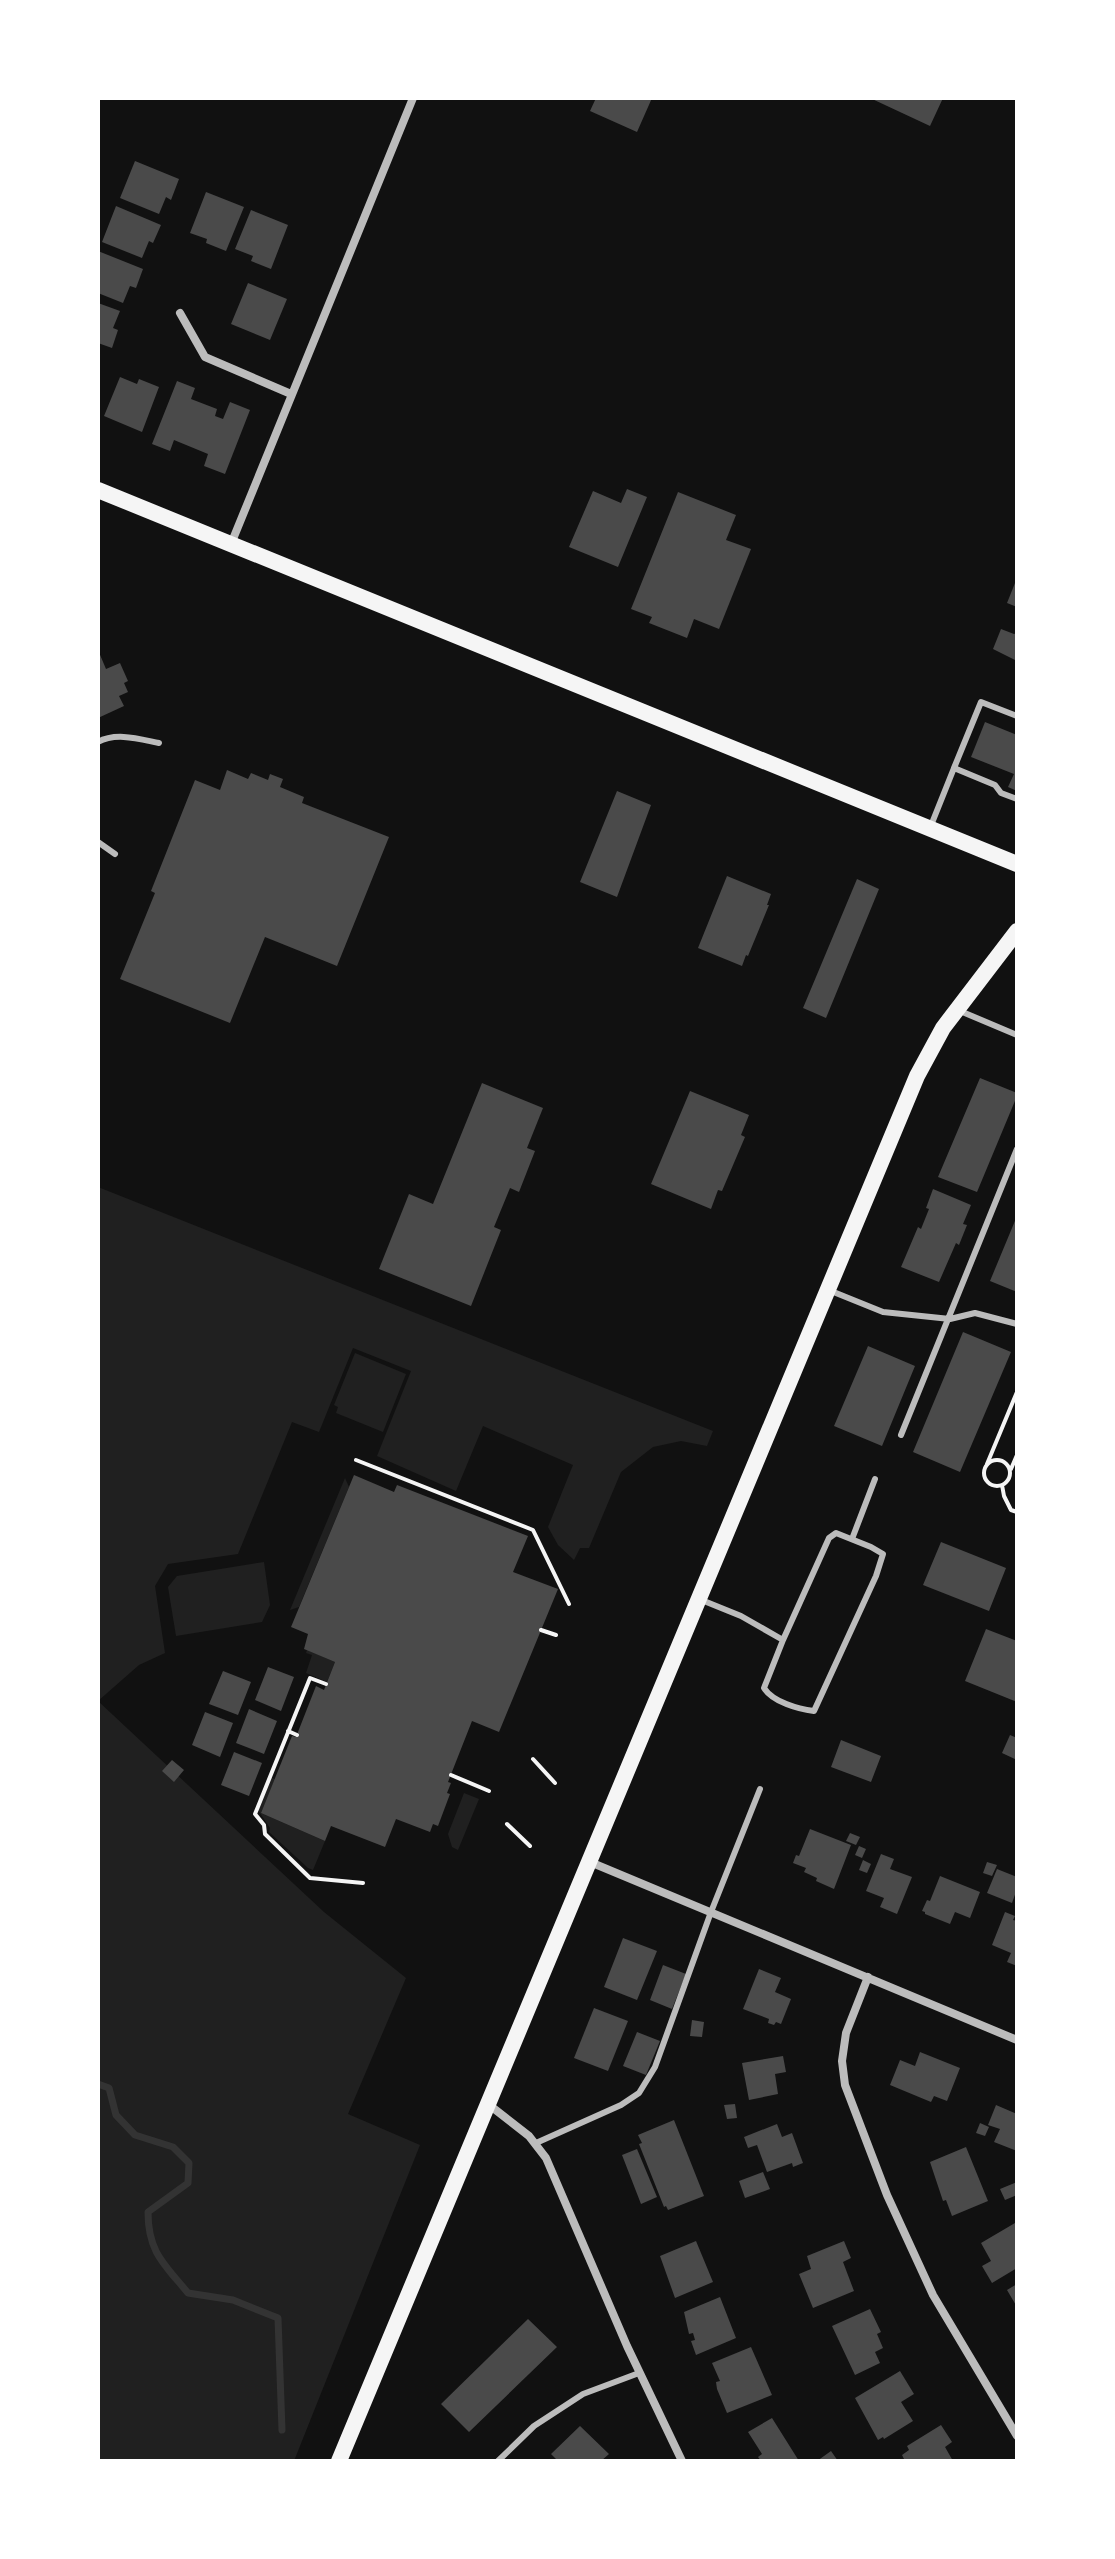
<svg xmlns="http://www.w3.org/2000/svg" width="1115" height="2559" viewBox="0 0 1115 2559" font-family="'Asap Condensed',sans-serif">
  <rect width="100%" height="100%" fill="#111"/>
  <path fill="#202020" d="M98 1187 713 1431 707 1446 681 1441 653 1447 621 1472 589 1548H580L574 1560 558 1545 548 1527 573 1465 483 1426 456 1491 377 1456 411 1371 353 1348 319 1432 292 1422 238 1554 168 1564 155 1586 165 1653 139 1665 98 1701 324 1912 406 1978 348 2114 420 2145 294 2461H98Z
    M355 1353 406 1374 383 1432 336 1413 338 1407 334 1405Z
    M345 1478 349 1487 299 1607 290 1610Z
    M264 1562 270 1605 262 1622 176 1636 168 1587 177 1576Z
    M307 1650 335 1662 327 1682 306 1673 312 1655 306 1653Z
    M271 1778 275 1779 261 1813 325 1841 313 1870 308 1868 269 1832 270 1828 258 1810Z
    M464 1793 479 1799 458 1850 452 1847 448 1834Z"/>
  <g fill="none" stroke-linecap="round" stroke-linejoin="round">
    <path stroke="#333" stroke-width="7" d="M98 2084 109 2088 116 2115 135 2135 173 2147 189 2163 188 2183 148 2212C148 2252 164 2264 188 2293L233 2300 278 2318 282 2430"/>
  </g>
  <path fill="#4a4a4a" d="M596 98H652L637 132 590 111Z
    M870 98H943L930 126Z
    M135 161 179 179 171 200 166 197 159 214 120 198Z
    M206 192 244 207 226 251 206 243 207 239 190 233Z
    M116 206 161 225 153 243 149 241 142 258 102 242Z
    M251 210 288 225 271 269 251 261 253 256 235 249Z
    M98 251 143 269 136 288 130 286 123 303 98 293Z
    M248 283 287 299 270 340 231 324Z
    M98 303 120 311 113 328 118 330 112 348 98 343Z
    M120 377 137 384 139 379 159 387 142 432 104 416Z
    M177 381 195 388 191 399 217 409 215 416 223 419 230 402 250 410 225 474 204 466 208 454 174 440 170 451 152 444Z
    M627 489 647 497 618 567 569 547 593 491 621 503Z
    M678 492 736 515 726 540 751 549 719 629 694 619 687 638 649 623 652 617 631 609Z
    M1015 583 1017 584V607L1007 603Z
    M1001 629 1014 634 1017 633V661L993 649Z
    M98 650 106 669 120 663 128 681 124 683 128 692 119 696 124 706 98 718Z
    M985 722 1017 735V791L1008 787 1014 774 971 757Z
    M227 770 248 779 251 773 268 780 270 774 283 779 280 787 304 797 302 803 389 837 337 966 265 937 230 1023 120 979 155 893 151 891 195 780 220 790Z
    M617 791 651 805 617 897 580 882Z
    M727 876 771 894 767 905H769L748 956 746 955 742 966 698 948Z
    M857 879 879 889 826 1018 803 1008Z
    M980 1078 1017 1093V1096L977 1192 938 1177Z
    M482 1083 543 1108 527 1148 535 1151 519 1192 510 1188 494 1227 501 1230 471 1306 379 1269 409 1194 433 1204Z
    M690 1091 749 1115 741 1135 745 1137 722 1191 718 1190 711 1209 651 1184Z
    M933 1189 971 1205 963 1224 967 1225 959 1245 956 1243 939 1282 901 1267 918 1227 921 1229 929 1209 926 1208Z
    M1017 1216V1292L990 1281Z
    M963 1332 1011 1352 960 1472 913 1452Z
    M868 1346 915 1366 882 1446 834 1426Z
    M354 1475 394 1492 397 1485 528 1536 513 1572 558 1589 499 1732 472 1721 448 1782 451 1783 447 1793 450 1794 438 1826 433 1824 430 1832 396 1819 385 1847 331 1826 325 1841 261 1813 292 1736 296 1737 316 1686 324 1690 335 1662 304 1649 308 1634 291 1627Z
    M941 1542 1006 1568 989 1611 923 1585Z
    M986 1629 1017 1641V1702L965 1681Z
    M268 1667 294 1677 281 1711 255 1700Z
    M223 1671 251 1682 238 1715 209 1704Z
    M249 1709 277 1721 264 1754 236 1743Z
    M205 1712 233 1723 220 1757 192 1745Z
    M1010 1735 1017 1738V1760L1002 1753Z
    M841 1740 881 1756 871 1782 831 1767Z
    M234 1752 262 1763 249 1796 221 1785Z
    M172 1760 184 1770 174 1782 162 1771Z
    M810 1829 851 1845 834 1889 816 1881 817 1878 804 1872 806 1868 793 1863 796 1855 799 1856Z
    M850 1833 860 1837 856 1845 846 1841Z
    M859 1846 866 1849 862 1858 855 1855Z
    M881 1854 894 1859 890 1869 912 1877 897 1914 880 1907 884 1898 866 1891Z
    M863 1860 871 1864 867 1873 859 1870Z
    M987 1862 997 1865 992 1876 983 1873Z
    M997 1869 1017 1877V1889L1012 1903 987 1893Z
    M940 1876 980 1892 970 1918 955 1912 950 1924 925 1914V1912L922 1911 927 1900 930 1901Z
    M1005 1912 1015 1916 1013 1920 1017 1921V1966L1007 1962 1011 1953 992 1945Z
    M623 1938 657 1951 637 2000 604 1987Z
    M663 1965 686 1974 672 2009 650 2000Z
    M759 1969 781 1978 775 1992 791 1999 781 2024 776 2022 774 2025 768 2023 769 2019 743 2009Z
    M594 2008 628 2021 608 2071 574 2058Z
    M692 2020 704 2022 702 2037 690 2036Z
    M637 2032 660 2041 646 2075 623 2066Z
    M920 2052 960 2068 947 2101 934 2096 931 2102 890 2085 900 2060 915 2066Z
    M783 2056 786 2072 775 2074 778 2094 749 2100 742 2063Z
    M735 2104 737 2118 727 2119 724 2105Z
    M996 2105 1017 2114V2151L994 2142 1000 2129 988 2125Z
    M674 2120 704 2196 668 2210 666 2206 664 2207 639 2144 642 2143 638 2135Z
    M980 2123 989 2127 985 2136 976 2133Z
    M777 2124 782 2137 792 2133 803 2163 793 2167 792 2163 767 2172 757 2145 748 2148 744 2137Z
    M966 2147 988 2201 952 2216 946 2200 943 2201 930 2162Z
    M637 2149 657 2197 641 2204 622 2155Z
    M763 2172 770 2189 745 2198 739 2181Z
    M1017 2182V2195L1005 2200 1000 2189Z
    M1015 2223 1017 2227V2268L992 2283 982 2266 991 2261 981 2243Z
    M696 2241 713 2282 675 2298 660 2256Z
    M844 2241 851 2258 843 2262 854 2291 813 2308 799 2274 811 2269 807 2256Z
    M1017 2284V2307L1007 2290Z
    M720 2297 736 2338 696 2355 691 2341 695 2340 693 2333 689 2334 684 2312Z
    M870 2309 881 2332 877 2334 883 2348 875 2352 880 2363 855 2375 832 2326Z
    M528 2319 557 2347 469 2432 441 2404Z
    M751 2347 772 2395 727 2413 717 2389 716 2382 720 2381 712 2363Z
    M900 2371 914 2394 901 2402 913 2421 884 2439 883 2437 878 2440 855 2398Z
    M772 2418 799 2461H761L758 2457 762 2454 748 2432Z
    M941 2425 952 2442 945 2447 953 2461H905L902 2455 909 2450 907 2446Z
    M580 2426 609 2454 601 2461H558L551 2454Z
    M831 2451 838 2461H817Z"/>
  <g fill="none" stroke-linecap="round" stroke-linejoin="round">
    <path stroke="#f5f5f5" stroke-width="4" d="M356 1460 533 1530 569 1604
      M984 1473a13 13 0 1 1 26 0a13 13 0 1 1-26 0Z
      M987 1464 1017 1392
      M1011 1469 1017 1455
      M1002 1485 1004 1496 1011 1510 1017 1512
      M541 1630 556 1635
      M326 1684 310 1678 255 1814 264 1825 265 1834 310 1878 363 1883
      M288 1731 297 1735
      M533 1759 555 1783
      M451 1775 489 1791
      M507 1824 530 1846"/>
    <path stroke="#bcbcbc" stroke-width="6" d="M1017 716 981 702 954 768 995 785 1001 793 1017 799
      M98 742C116 732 139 739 159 743
      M930 828 954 768
      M98 842 115 854
      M960 1011 1017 1035
      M831 1291 883 1312 950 1319 975 1313 1017 1324
      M901 1435 1017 1149
      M852 1539 875 1479
      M699 1599 741 1616 783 1640 764 1688C773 1702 798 1709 814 1711L876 1576 883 1554 871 1547 836 1533 829 1538 783 1640
      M536 2143 621 2105 639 2093 655 2067 711 1912 760 1789
      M498 2461 534 2426 583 2394 639 2373"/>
    <path stroke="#bcbcbc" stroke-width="8" d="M180 313 205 357 291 394
      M231 544 413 98
      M590 1862 1017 2040
      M868 1977 846 2033 842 2061 845 2085 887 2195 933 2295 1017 2436
      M488 2104 529 2136 546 2158 627 2346 682 2461"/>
    <path stroke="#f5f5f5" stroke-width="16" d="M98 490 1017 864
      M339 2461 917 1076 943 1028 1017 931"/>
  </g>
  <rect width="1115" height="2559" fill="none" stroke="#ffffff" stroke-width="200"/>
</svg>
